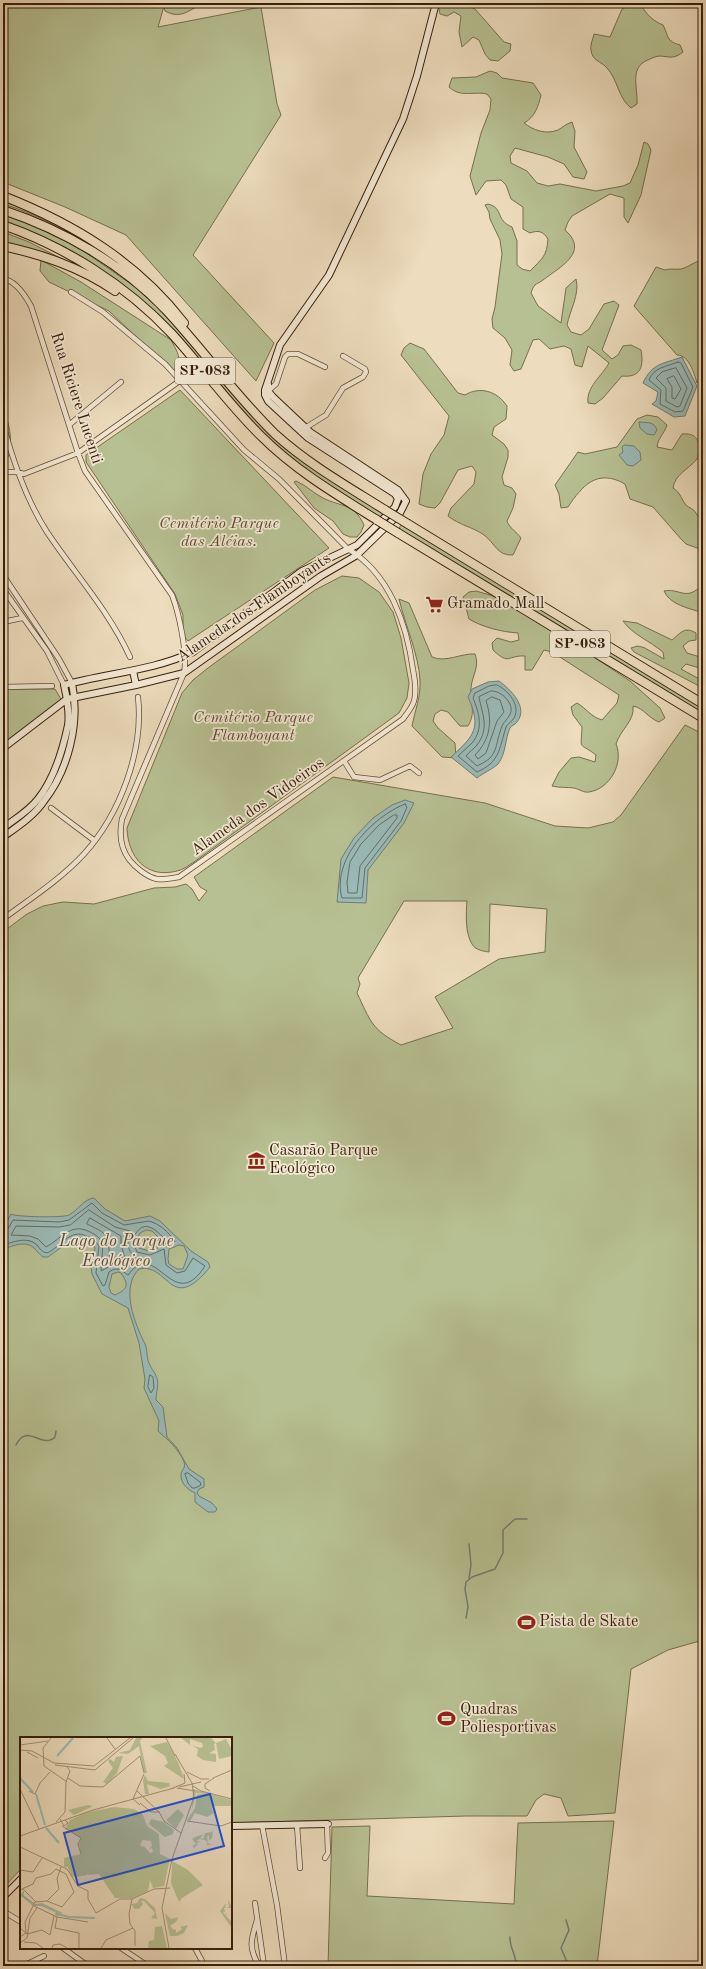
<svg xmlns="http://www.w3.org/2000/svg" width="706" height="1969" viewBox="0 0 706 1969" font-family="'Old Standard TT',serif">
  <rect width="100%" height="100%" fill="#eddcbd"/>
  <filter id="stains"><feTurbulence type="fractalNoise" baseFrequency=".005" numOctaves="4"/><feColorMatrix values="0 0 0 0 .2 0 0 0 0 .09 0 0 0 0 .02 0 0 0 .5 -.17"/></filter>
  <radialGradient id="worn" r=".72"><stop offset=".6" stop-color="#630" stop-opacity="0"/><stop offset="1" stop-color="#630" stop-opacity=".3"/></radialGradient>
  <path fill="#b7c092" stroke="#776f4e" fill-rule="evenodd" d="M3 3H207C190 7 183 21 165 11L164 6 158 27 261 7 277 104 281 115 193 255 274 343 256 381 126 235 65 207 3 182Z
    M438 3H462L475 9 504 42 511 44 510 51 498 61 490 60 485 54 479 40 473 37 462 47 459 32 461 16 454 12 447 16 440 14Z
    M634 3 641 5C647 15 653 21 663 25 669 37 666 41 680 45L683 52C674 59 671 57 660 56 656 56 652 58 648 60 629 67 638 88 637 104L631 108C618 98 618 80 607 68 601 61 592 61 591 50 590 45 593 39 594 34L610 37 622 9Z
    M490 71 497 73 502 78 533 83 541 95C538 107 535 117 524 123 533 130 546 135 558 130 563 127 566 124 572 122L575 131 574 147 587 172 584 179 573 177 564 164 548 157 515 148 510 156 511 163 527 171 537 183 548 186 560 184 596 191 623 186 630 183 638 165 644 142 648 144 651 150 641 195 628 223 624 217V198L610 194 572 216 568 222 565 230C590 252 560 267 543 280 541 282 537 283 535 285 533 287 532 290 531 293L538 306 561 323 566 288 576 279C580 294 570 310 567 325L571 332 581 335 589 329 604 304 614 301 619 305 602 350 612 359 618 355 623 346 631 345 641 350C644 366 641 378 622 376L603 398 595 404 588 403C586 387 602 376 609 363L588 346 582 367 575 365 571 349 564 346 550 349 539 339 533 340 521 369 514 371 510 365 512 350 505 338 493 328 492 319 495 307 502 254 500 240 490 219 489 212 485 205 488 204C504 208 495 220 512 227L517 241V265L522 269 530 271C542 259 547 256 548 239 543 231 538 230 530 233L523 229V207L511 199 506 185 501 180 486 181 476 195 470 176 481 133 490 110 491 99 487 94C473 91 461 98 449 87L452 78 476 77Z
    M3 198 77 232 132 273C92 245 51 219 3 204Z
    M3 213 57 236 82 250 134 286 166 315 254 416 384 514 381 518 291 460 238 408 119 284 3 223Z
    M3 232 29 242 78 267 3 244Z
    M41 260 81 282 171 340C176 350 181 355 178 367L172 371 109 311 49 282 40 271Z
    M703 260V376L697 383C694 373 689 355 677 355L634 306 656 267 665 270C671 268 676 270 681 269 689 267 695 261 703 260Z
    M410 343 424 349 458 393 465 395C480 386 497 391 507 406L506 419 494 427 492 435 504 444 508 450V457L502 477 504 485 512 488 516 494 513 508 507 521C510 529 516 531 521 538L513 555C497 556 495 543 484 535 473 527 459 525 448 516L451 508 474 484 476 472 472 466 458 470 440 503 435 508 427 507 419 504 423 474 431 454 444 435 449 416 401 355 404 348Z
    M180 390 329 548 188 641 183 635V615L175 594 86 462V455Z
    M3 408C9 422 13 440 9 456L3 458Z
    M647 415 658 417 667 425C664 434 658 438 657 447L672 450 682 434C700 432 701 446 697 459 688 470 675 474 673 488 681 493 681 499 686 505 689 508 694 509 696 513 702 522 706 538 700 549L686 544 681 539 653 507 630 499 625 484C597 468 582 486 568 507L561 508 559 494 555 485 578 452 585 454 617 447 637 419Z
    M296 481C306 485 313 493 323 498 341 507 354 503 364 525L361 532 357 537H350L343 534 333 521 314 508 294 482Z
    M402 524 703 708V715L398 529Z
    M342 576 359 578 379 592 393 612 401 638 409 683 407 698 399 713 194 862C189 865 183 870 177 871 146 879 128 857 127 828L182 693 193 680 208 668 315 590Z
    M699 588 703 591V613C689 608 670 605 664 591 679 588 685 600 699 588Z
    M476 591 497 597 553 630 630 681 660 708 665 718 659 722C648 718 644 708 633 706 635 721 620 730 616 744 624 763 610 789 589 792 584 793 579 789 574 788 567 787 560 788 552 786L559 772 571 758 579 757 595 762 596 755C578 741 581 752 582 727L573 715 571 707 577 703C586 708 591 717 602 720L617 703 619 695 552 652 544 650 532 670H525V656C507 655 510 666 493 650L492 643 497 638 511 642 519 640 518 633C502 632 482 627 469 619L463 597 469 592Z
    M399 599 409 603 432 657C446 663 461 653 475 654 480 667 472 675 471 688 469 703 477 711 468 726H460L448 712 441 710 435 714 433 721 438 728 455 743 456 758 442 757 412 726C415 710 421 697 420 680 419 656 405 624 399 599Z
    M623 621 637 623 672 640C681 633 684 626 696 633V640L689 641 683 646 687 653 700 657 703 656V669L686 664 681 669 703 681V688L634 652 631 648 638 646 645 648 664 659 663 652C650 641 633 635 623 621Z
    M3 689H55L62 701 3 743Z
    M685 725 703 734V1640L668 1650 631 1669 615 1813 568 1816 561 1798 544 1794 536 1800 527 1816H466L231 1823V1738H21V1869L3 1888V932L27 914 43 906 63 902 94 904 154 888 175 887 186 884 192 889 199 901 207 891 200 887 194 877 333 777 485 803 555 826 588 828 613 822 621 815ZM404 901H467C466 913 465 933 472 944 475 950 483 951 489 952L490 904 547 909 545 952 499 959 435 997 453 1028 401 1045C371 1029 371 1022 357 993L360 984 358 978Z
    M614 1821 597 1966H328L332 1827 370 1826 367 1896 514 1904 518 1823Z"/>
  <path fill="#9abab8" stroke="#727c72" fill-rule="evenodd" d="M682 357 697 386 685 416 674 417 652 404 656 401 658 392 643 383C652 363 663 364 682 357Z
    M639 422C647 423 654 421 657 430L654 435 647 434 640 428Z
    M624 445 634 446 640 452 641 460 633 466 627 465 619 455 623 452 622 447Z
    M499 681C510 689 529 707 517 722 515 725 512 725 510 728 505 739 506 754 498 764 493 769 483 773 477 778L451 757C474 736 482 728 468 697L472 689 488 682Z
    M405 800 414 803 404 823 368 870 366 903 337 902 341 859 354 838 373 818 392 805Z
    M94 1198 105 1209 125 1221 150 1216 160 1221 191 1251 208 1262 210 1267C170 1316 169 1262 139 1269 120 1288 135 1324 145 1344 148 1351 146 1359 150 1365 151 1369 155 1372 156 1376 160 1384 156 1391 156 1400L163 1407 167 1437 177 1448 189 1469 204 1479V1487L199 1489 197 1493 199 1496 212 1503 217 1509 215 1512H208L195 1502V1493C188 1490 180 1483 181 1474 182 1469 186 1468 184 1462 179 1449 168 1440 158 1431L159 1421 144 1388 145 1379 139 1343 128 1308 102 1294 92 1274 91 1267 94 1259 95 1247 86 1240 79 1237 74 1238 48 1257H43C39 1254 37 1251 34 1248 25 1240 13 1246 3 1249V1229L11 1214C15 1217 63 1218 69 1215 78 1210 84 1199 94 1198ZM146 1230 152 1231 161 1240 157 1249 149 1251 139 1248 136 1242 140 1233ZM179 1245 184 1246 188 1255 183 1269H177L169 1264 168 1259 169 1249ZM118 1272 121 1273C129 1285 128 1289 115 1295L111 1293 109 1287 112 1274Z"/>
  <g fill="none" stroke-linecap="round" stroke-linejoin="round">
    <path stroke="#686c60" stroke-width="1" d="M678 362 681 363 693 387 683 411 675 412 660 404 661 390 649 380C654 367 666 367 678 362Z
      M676 368 687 388 680 406 677 407 666 401V388L656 378 662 372Z
      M674 376 681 389 675 399 672 398V387L667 379Z
      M497 685C508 690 521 705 514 718 512 722 508 723 506 727 499 749 500 762 477 772L458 756C463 751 468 747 472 743 484 729 479 712 473 698L475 693 489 686Z
      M491 691C501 690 517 705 509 716 505 723 503 721 500 732 497 740 497 751 490 758 487 761 481 764 477 766L466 756C469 752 474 749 477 745 490 728 482 714 479 697Z
      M492 697 500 700 504 712 497 721 486 753 478 759 475 755C490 740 493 721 486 701Z
      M405 804 407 807 401 821 365 868 362 898H342C331 860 372 817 405 804Z
      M394 815H397V818L360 866 357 893H348L347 882 350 862 361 844 379 825Z
      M89 1210 115 1227 130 1231C128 1246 124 1246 137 1259L129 1266 116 1263 101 1271 103 1243C99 1237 95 1234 88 1231 70 1223 61 1239 46 1247L38 1239 30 1236 11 1235 16 1226 59 1227 70 1225Z
      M90 1218 121 1236V1245L125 1258H110C107 1234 110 1235 87 1224Z
      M3 1231 8 1229 13 1220 59 1222 69 1220 92 1203 102 1213 124 1225 149 1221C160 1224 168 1232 175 1241L174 1243 164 1247 163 1237C150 1224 141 1221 132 1240L137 1252 150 1255 164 1249 166 1265 177 1273 185 1271 193 1258 205 1266C176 1311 160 1252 137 1266 133 1268 131 1272 128 1275 121 1270 118 1266 109 1272L105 1285 103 1286 96 1273 99 1246C95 1240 92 1238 86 1236 70 1228 61 1247 47 1253 42 1252 40 1249 37 1245 27 1236 14 1242 3 1245
      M150 1375 153 1377 154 1388 151 1393 148 1387Z
      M188 1473 200 1482 201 1485 195 1488H192L188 1483 185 1474Z"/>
    <path stroke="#727c72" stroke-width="1.5" d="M16 1445C27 1422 42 1450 55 1437L56 1431
      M469 1544 471 1565 469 1578
      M466 1618 468 1607 465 1589 466 1582 472 1577 495 1569 503 1553V1530L515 1519H527
      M566 1920 569 1930 561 1948 567 1962V1966
      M510 1937C509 1947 517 1956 516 1966"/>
    <defs>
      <path id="street" d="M3 279C15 280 26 297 31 306L78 453 85 471 172 595C179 613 188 655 184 673L122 819C118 840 122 857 141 871 145 874 151 878 157 879 164 880 173 878 179 877L403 719C407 713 412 708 414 701 417 691 415 680 413 670 407 625 390 574 348 549L279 479 244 450 165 364 103 312 71 292
        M268 391 276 384 285 357 288 354H298L325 367
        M3 424 5 431 3 461
        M69 425 121 382
        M305 428 326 415 343 388 363 377 366 372 365 369 343 356
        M5 431C15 467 27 501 47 532 75 574 109 611 130 657
        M3 472H16L24 474 78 453 181 380
        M3 575 59 659 72 683
        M3 589 47 651 64 685
        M3 622 22 618
        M3 687 52 686
        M344 761 354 777 380 780 410 766 419 773
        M51 808 95 841
        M3 919C30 899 61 879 84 854 120 814 144 751 138 697
        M262 1825 277 1905 285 1966
        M297 1825 300 1868
        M325 1858 328 1853 327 1824H329
        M255 1903 264 1966
        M3 1911 21 1922
        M257 1920C251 1940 248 1947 259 1966
        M63 1948 88 1966
        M121 1948 148 1966
        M195 1948 202 1961V1966
        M23 1966 44 1956"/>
      <path id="secondary" d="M133 671 136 685
        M3 748 67 699 136 685 184 673 321 576 357 555 400 513 406 501 398 490 310 432 273 397 268 391V384
        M3 828C15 819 29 811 38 799 54 779 63 749 68 725 70 712 67 698 64 685 107 673 152 671 193 652L302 571 357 545 395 507 398 499 395 494 308 438 268 401 265 395V390L280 345 329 275 403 119 417 76 436 3
        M3 837C17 827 34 816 44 801 69 769 80 722 72 683
        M231 1826 327 1824
        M3 1897 21 1879"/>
      <path id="highway" d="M3 196C74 224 137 262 184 323
        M3 210C63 230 123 264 167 311 204 351 236 396 275 434 308 464 347 486 385 510
        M3 225C66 247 126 285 172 334 203 368 229 405 262 437 295 470 337 495 377 520
        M3 246C43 255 80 267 115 291
        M408 524 703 704
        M398 533 703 718"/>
    </defs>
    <use href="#street" stroke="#644e36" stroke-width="6"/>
    <use href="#secondary" stroke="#371e09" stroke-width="8"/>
    <use href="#highway" stroke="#371e09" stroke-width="10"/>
    <use href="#street" stroke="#f3e8d4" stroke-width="4.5"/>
    <use href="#secondary" stroke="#f3e8d4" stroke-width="6"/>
    <use href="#highway" stroke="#eddcbd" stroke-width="8"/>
    <defs>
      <path id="highway-bridge" d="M385 510 408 524
        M377 520 398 533"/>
    </defs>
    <use href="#highway-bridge" stroke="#371e09" stroke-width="10" stroke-linecap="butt"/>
    <use href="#highway-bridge" stroke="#eddcbd" stroke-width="8"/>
  </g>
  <defs>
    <symbol id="supermarket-bare" viewBox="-9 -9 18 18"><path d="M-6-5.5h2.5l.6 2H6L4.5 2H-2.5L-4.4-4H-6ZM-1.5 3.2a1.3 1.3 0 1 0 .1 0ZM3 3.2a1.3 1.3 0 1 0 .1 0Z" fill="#8f2418" stroke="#f3e8d4" stroke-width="2.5" paint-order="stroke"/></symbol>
    <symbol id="museum-bare" viewBox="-9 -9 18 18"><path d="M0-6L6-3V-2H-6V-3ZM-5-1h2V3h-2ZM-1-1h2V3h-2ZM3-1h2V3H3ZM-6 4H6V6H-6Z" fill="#8f2418" stroke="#f3e8d4" stroke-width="2.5" paint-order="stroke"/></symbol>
    <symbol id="stadium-bare" viewBox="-9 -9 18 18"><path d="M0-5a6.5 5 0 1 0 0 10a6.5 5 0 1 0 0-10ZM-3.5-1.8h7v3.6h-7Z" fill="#8f2418" stroke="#f3e8d4" stroke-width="2.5" paint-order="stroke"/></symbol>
  </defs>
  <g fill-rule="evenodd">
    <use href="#supermarket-bare" x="422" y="592" width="25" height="25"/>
    <use href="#museum-bare" x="244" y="1148" width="25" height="25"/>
    <use href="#stadium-bare" x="514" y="1610" width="25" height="25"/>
    <use href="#stadium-bare" x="434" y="1706" width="25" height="25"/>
  </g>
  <g text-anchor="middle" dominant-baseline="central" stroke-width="3.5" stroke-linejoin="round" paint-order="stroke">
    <g fill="#f3e8d4" stroke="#6f5b46" stroke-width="1">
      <rect x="175" y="358" width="60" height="26" rx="3"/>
      <rect x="550" y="631" width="60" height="26" rx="3"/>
    </g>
    <g font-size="15" font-weight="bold" fill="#371e09">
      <text x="205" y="371">SP-083</text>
      <text x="580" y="644">SP-083</text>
    </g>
    <g font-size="16" fill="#371e09" stroke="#f3e8d4">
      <text transform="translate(76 398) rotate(72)">Rua Riciere Lucenti</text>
      <text transform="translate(254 608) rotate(-34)">Alameda dos Flamboyants</text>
      <text transform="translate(258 807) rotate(-35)">Alameda dos Vidoeiros</text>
    </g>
    <g font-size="16" font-style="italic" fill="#5d4f32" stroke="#f3e8d4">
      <text x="219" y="524">Cemitério Parque<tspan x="219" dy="18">das Aléias.</tspan></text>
      <text x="253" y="718">Cemitério Parque<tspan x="253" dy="18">Flamboyant</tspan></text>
    </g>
    <g font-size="16" fill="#371e09" stroke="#f3e8d4" text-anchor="start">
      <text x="447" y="604">Gramado Mall</text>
      <text x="269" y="1151">Casarão Parque<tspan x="269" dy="18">Ecológico</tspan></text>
      <text x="539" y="1622">Pista de Skate</text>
      <text x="460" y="1710">Quadras<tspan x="460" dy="18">Poliesportivas</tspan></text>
    </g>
    <g font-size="17" font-style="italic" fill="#554d3e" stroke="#f3e8d4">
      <text x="116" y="1241">Lago do Parque<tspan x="116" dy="20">Ecológico</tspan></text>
    </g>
  </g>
  <g transform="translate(20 1737)">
    <rect width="212" height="212" fill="#eddcbd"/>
    <path d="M116 1H122L120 4 127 36H124L119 9 108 17 98 16 110 13ZM161 1H191L196 6 206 2 212 13V19L199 22 196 6 194 7 195 13 189 16 196 17V25L183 23 177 19 178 12 173 9 181 11 183 9 182 6 170 2V8ZM147 5 158 25 164 42 144 29 148 26 145 19 130 9ZM103 19 97 36 87 47 83 45 93 31 88 24 90 22 94 25 96 20ZM125 38 128 44 149 46 150 49 141 52 127 47 129 57H125L123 43ZM173 52 212 63V69H194L195 75 191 69 194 76 187 80 175 76 170 84 167 83 175 71 177 57 185 56H176L172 72ZM68 68 73 69 54 78 48 73ZM88 70 75 74 94 70 114 72 123 78 127 89 139 97 140 117 150 122 144 149 133 151 130 143 128 154 113 161H95L79 137 68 138 67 136V138L55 140 51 139 48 130H44V121L61 117 59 107 61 101 45 92 50 83 65 76ZM123 103 131 104 132 109 129 112 132 111 133 115 130 116 124 109 122 110 120 107ZM158 72 164 78 156 92 146 83ZM131 82 144 85 154 93 153 97 145 100 129 87ZM193 92 192 101 189 104V98L187 100 188 106 192 108H186L188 106 185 103 179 102 177 104 181 105 176 106 179 108H176L175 111 172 109 176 107 172 102 175 100 184 97 180 101 183 102 185 96 192 95ZM152 124 168 133 183 148 162 161 159 165 151 146ZM4 153V159L11 165 15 167 22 166 43 176 37 179 35 178 36 174 22 168 13 169 0 158ZM120 161 125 162 135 171 137 182 131 181 135 176 124 164H121L123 167 119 172H115L111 167 117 166ZM208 162 212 171H204L205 175H203L205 178 207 176 206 179 212 185V191L200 174 206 166 205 171 209 170ZM145 176 151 182 158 180 157 184 150 189 154 193 156 192V196L162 192 160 190 168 188 164 196 157 199H150ZM142 189 147 211H128L129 204 134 203 135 190Z" fill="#b7c092" fill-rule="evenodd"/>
    <path fill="none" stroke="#9abab8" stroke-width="2" d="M37 19 53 1M0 41 13 55M16 57 25 88M26 91 39 106M0 157 14 167M15 168H22L35 174M36 174 37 177 49 180 75 181"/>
    <path fill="none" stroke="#a49075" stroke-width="1" d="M31 1 23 11 24 29 47 45M87 1 95 12M146 1 155 19M0 8 28 4M0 13 12 14 34 26 74 29 110 1M7 15 18 21M120 19 124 36M35 28 75 33 113 1M167 35 181 42H189M48 41 60 49 83 50 120 19M193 41 212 33M173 49 181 54 212 62M159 50 181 45M153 51 165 46 164 37M157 51 175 54M0 52 19 92M9 54 15 57 20 46 30 35M117 54 139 75 144 84 161 96M190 54 185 51V47L194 41M120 66 131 75H140M120 68 113 62 124 37M40 82 44 89 48 86 45 83M167 84 201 89 212 85M36 85 45 75 46 45 50 34 47 30M42 89 61 101 58 107 61 117M0 99 73 73 154 51M0 110 47 132 58 149 68 154V162L76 176 100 162H112L134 152 150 151M0 133 13 135 22 121M3 152 16 165M39 152 37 142 41 130M0 153 13 147 16 141 31 137 36 132 46 137 54 155 42 170 27 164 15 165 5 185 6 196 0 200M112 162 109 177 110 187 115 194V209M27 164 39 152M14 169 37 180 68 185M37 180 35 191 59 196V211M0 191 7 197 22 193 30 198 34 179M4 205 16 206 23 211M0 206 7 201 10 181 17 171M32 211 33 208 40 207 47 211M81 211 86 203 113 191M149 211 142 171 152 122 174 60 172 46 155 17"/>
    <path fill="#1d4ed8" fill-opacity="0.15" stroke="#1d4ed8" stroke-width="2" d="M190 57 204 109 58 148 44 96Z"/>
    <rect width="212" height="212" fill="none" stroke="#371e09" stroke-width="2"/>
  </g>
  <rect width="706" height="1969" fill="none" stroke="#eddcbd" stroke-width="16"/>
  <rect x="4" y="4" width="698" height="1961" fill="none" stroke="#371e09" stroke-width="2"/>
  <rect x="8" y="8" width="690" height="1953" fill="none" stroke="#371e09"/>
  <rect width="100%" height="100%" filter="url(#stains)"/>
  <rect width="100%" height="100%" fill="url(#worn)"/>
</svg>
